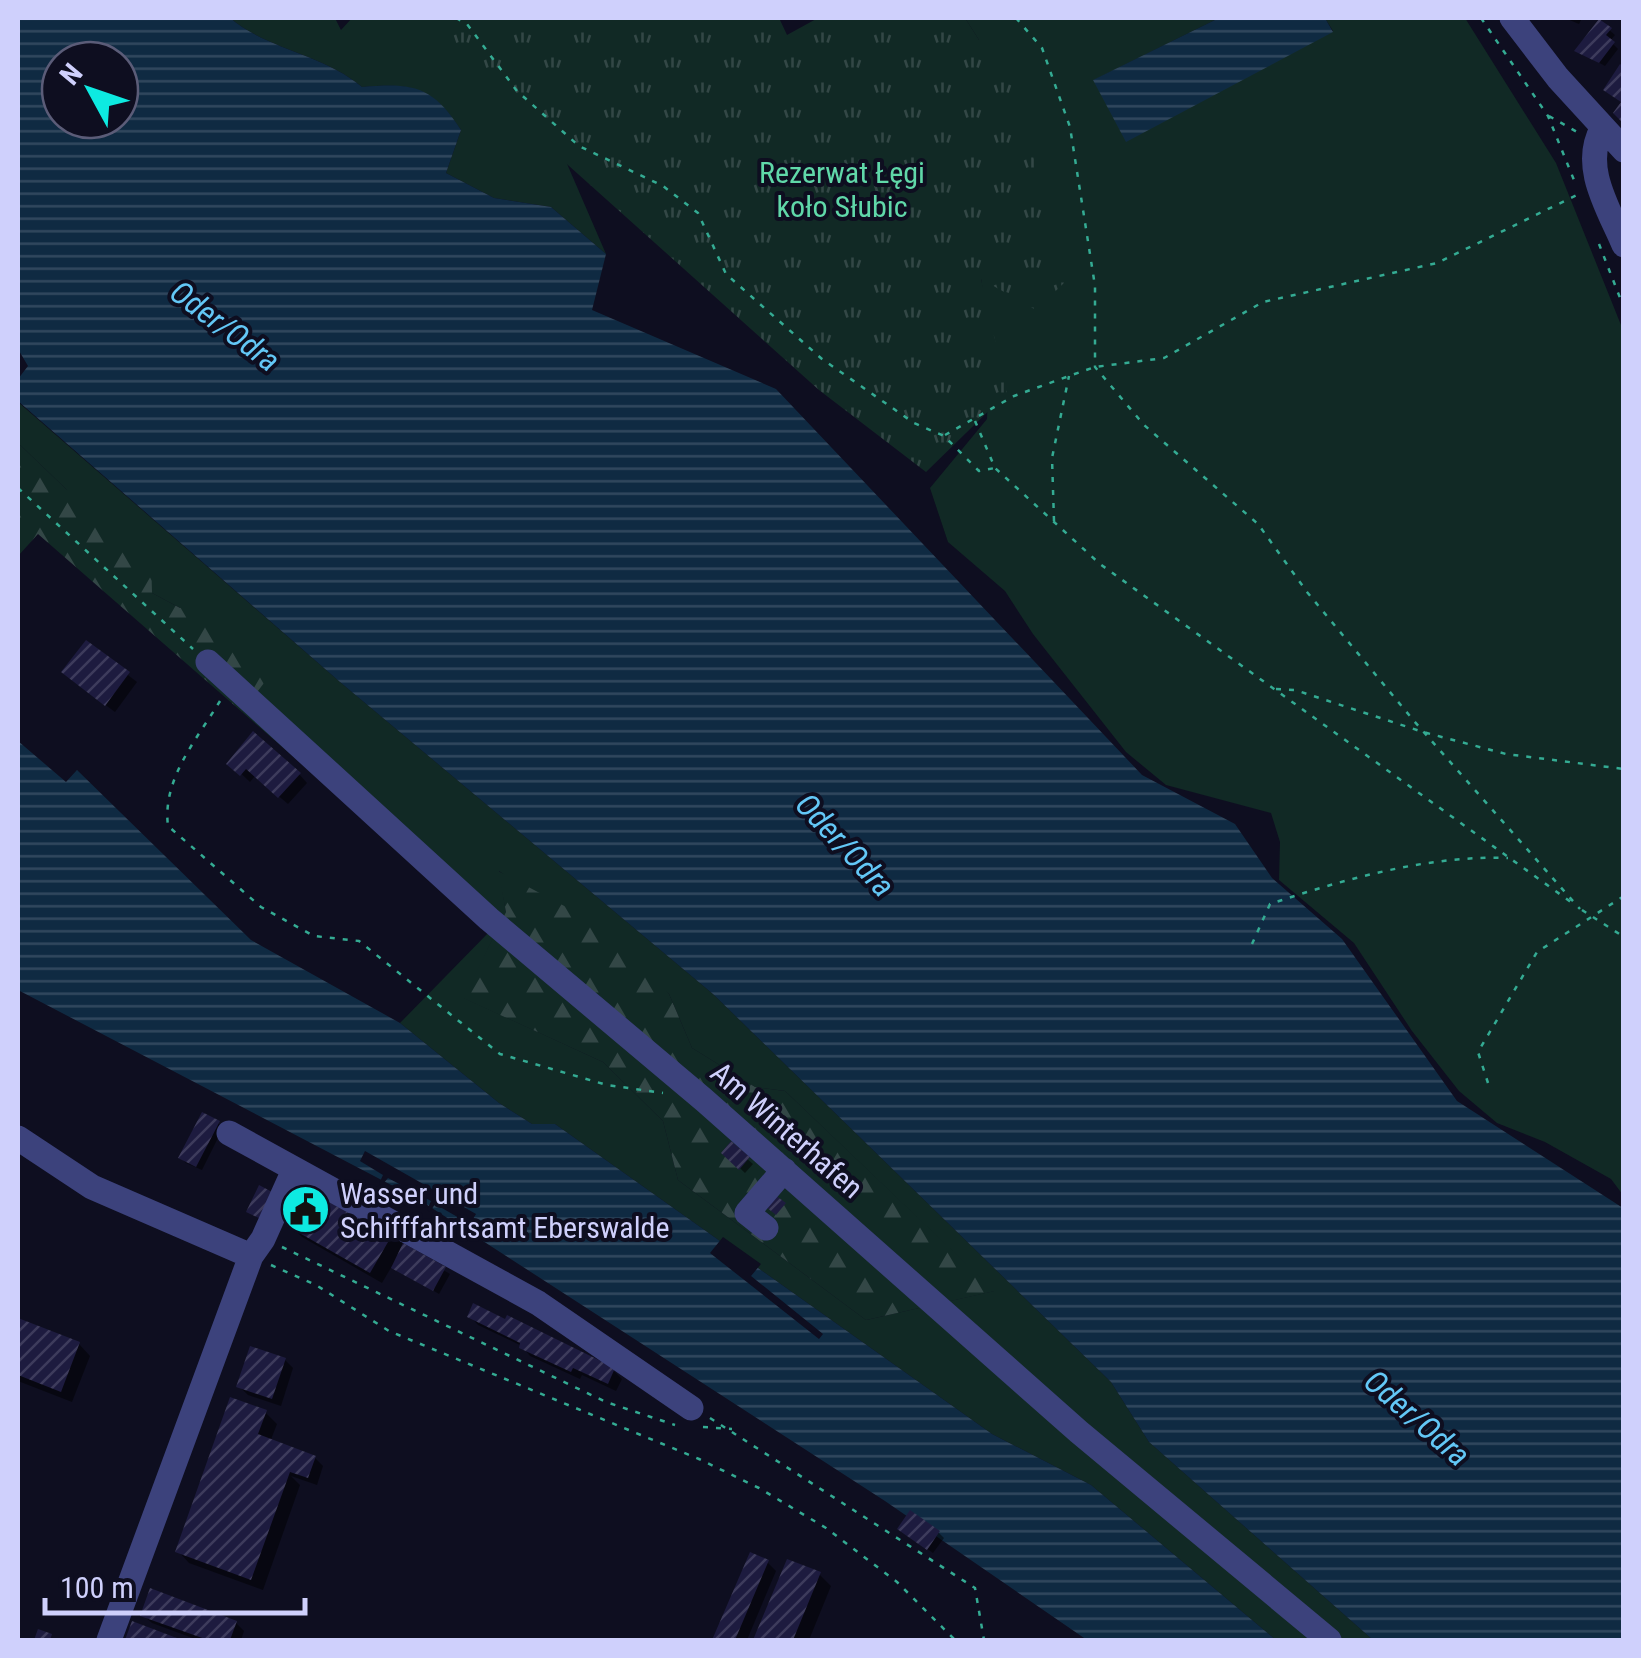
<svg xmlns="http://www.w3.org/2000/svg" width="1641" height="1658" viewBox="0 0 1641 1658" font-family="'Roboto Condensed',sans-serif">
  <defs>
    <pattern id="forest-firs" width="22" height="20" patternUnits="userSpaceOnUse" patternTransform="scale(2.5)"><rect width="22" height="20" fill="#112925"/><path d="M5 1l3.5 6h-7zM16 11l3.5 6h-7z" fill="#334746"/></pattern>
    <pattern id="park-tufts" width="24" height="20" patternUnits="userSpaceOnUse" patternTransform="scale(2.5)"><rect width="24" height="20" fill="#112925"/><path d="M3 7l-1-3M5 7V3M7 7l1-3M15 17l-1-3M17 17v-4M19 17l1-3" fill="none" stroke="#334746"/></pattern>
    <pattern id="water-rules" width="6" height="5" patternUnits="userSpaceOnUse" patternTransform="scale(2.5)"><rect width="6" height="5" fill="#0f2a42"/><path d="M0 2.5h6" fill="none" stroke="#31485e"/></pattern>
    <pattern id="building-hatch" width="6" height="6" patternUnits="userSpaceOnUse" patternTransform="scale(2.5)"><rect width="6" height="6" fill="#1d1b3f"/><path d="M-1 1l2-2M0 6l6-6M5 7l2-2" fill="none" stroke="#3d3b5c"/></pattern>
  </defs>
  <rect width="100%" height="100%" fill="#0e0e20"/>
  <path fill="#112925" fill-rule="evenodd" d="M230 18H335L341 30 352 18H466L552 129 606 254 551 207 494 198 446 173 461 130C432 86 412 83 362 87 323 54 268 50 230 18Z
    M965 18H1219L1094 80 1333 31 1325 18H1465L1556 163 1623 330V1195L1611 1179 1545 1142 1497 1123 1459 1091 1412 1031 1354 943 1279 880 1280 842 1271 813 1166 785 1126 752 1033 634 1005 591 948 542 930 488 987 419 990 340 981 278 979 40Z
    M18 402 340 682 713 994 1111 1382 1149 1442 1373 1640H1276L1091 1485 992 1434 555 1124H532L499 1103 400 1023 492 929 242 712 269 675 180 608 152 593 66 489 18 443ZM499 871 669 994 692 1048 755 1087 785 1091 994 1291 866 1320 678 1180 663 1121 603 1062 464 998 506 912Z"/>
  <path fill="url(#forest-firs)" d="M18 443 66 489 151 556 152 593 180 608 201 603 270 675 242 712 38 534 18 556Z
    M498 871 587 918 669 994 692 1048 755 1087 785 1091 995 1291 866 1320 678 1180 663 1121 603 1062 463 998 506 912Z"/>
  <path fill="url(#park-tufts)" d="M404 18H779L787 35 818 18H965L979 40 1005 45 1065 282 1036 310 981 279 1007 393 926 472 819 390Z"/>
  <path fill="url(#water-rules)" fill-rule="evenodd" d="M18 18H230C268 50 323 54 362 87 412 83 432 85 461 130L446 173 494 198 551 207 606 254 592 310 776 389 1142 775 1235 824 1272 878 1342 939 1457 1101 1623 1208V1640H1373L1149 1442 1111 1382 713 994 340 682 18 401V379L28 366 18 349ZM60 60H120V120H60Z
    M1219 18H1325L1333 32 1126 142 1093 80Z
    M18 741 66 782 77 770 251 940 400 1023 499 1103 532 1124H555L992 1434 1091 1485 1276 1640H1087L885 1501 418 1199 18 990Z"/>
  <path fill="#0e0e20" d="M365 1151 476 1214 470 1224 464 1221 459 1231 456 1229 461 1219 435 1204 430 1212 427 1210 431 1201 388 1178 382 1185 379 1184 383 1175 360 1161Z
    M723 1237 761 1264 751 1276 823 1334 819 1339 710 1253Z"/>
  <path fill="#0007" d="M1565 18H1582L1579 24Z
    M1600 22 1615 35 1610 41 1618 49 1605 66 1578 51Z
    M86 643 137 682 115 712 72 680Z
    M230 763 299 774 307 783 288 804 255 776 250 782Z
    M218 1123 223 1128 202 1170 186 1163 181 1158Z
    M731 1145 753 1164 745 1173 724 1153Z
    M364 1215 405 1243 403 1246 450 1274 439 1294 392 1266 382 1283 302 1237 290 1225 360 1223Z
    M470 1316 613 1370 622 1379 616 1391 582 1375 580 1379 530 1356 522 1346 478 1325Z
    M18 1321 79 1344 90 1356 72 1402 18 1381Z
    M285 1360 293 1368 281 1406 248 1395 239 1386Z
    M265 1412 277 1424 270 1442 315 1458 323 1466 317 1485 291 1476 300 1485 263 1590 189 1563 178 1551Z
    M905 1533H939L944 1538 933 1553Z
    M751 1555 768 1563 776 1571 747 1640H715Z
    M788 1562 820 1575 831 1586 809 1640H756Z
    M143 1615 236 1623 244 1631 241 1640H198L152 1623Z"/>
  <path fill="url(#building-hatch)" d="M1599 19 1612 28 1606 35 1615 42 1599 63 1574 51Z
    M1620 64 1624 67V124L1613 113 1621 102 1603 90Z
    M86 640 130 672 105 706 61 672Z
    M253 731 301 773 278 798 246 769 240 776 226 764Z
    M202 1112 220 1121 196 1167 178 1158Z
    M731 1141 750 1157 739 1170 721 1153Z
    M259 1185 274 1193 261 1219 246 1212Z
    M308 1190 359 1219 363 1212 395 1230 370 1273 287 1226Z
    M775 1195 786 1203 776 1215 766 1207Z
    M403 1243 446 1267 433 1291 391 1268Z
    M473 1303 505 1319 507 1315 615 1368 608 1384 573 1368 571 1372 519 1348 520 1343 467 1317Z
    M18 1318 80 1342 61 1392 18 1375Z
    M250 1346 286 1358 272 1399 236 1387Z
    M230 1397 267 1410 258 1434 316 1456 308 1478 290 1472 251 1580 175 1552Z
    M910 1510 940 1531 927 1550 897 1529Z
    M750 1552 769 1560 735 1640H712Z
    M787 1559 821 1572 793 1640H753Z
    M150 1588 237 1621 230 1640H208L140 1616Z
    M132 1621 182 1640H125Z
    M38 1629 52 1634 50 1640H34Z"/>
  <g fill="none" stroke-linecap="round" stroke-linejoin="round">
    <path stroke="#34ab93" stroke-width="2.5" stroke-dasharray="5 8" stroke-linecap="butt" d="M456 18 467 24 517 91 579 146 663 186 698 213 726 274 822 359 914 423 944 436 979 471 995 468
      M1016 18 1042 48 1070 127 1095 286V367L1144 425 1258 524 1307 592 1414 721 1580 909
      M1481 18 1548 116 1576 185
      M1549 116 1577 132
      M1599 244 1624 308
      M975 421 995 468 1100 564 1575 905
      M945 435 1014 396 1069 376 1095 367 1164 358 1263 302 1437 263 1579 194
      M18 488 193 649
      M1054 521 1052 458 1069 376
      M1276 689 1295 690 1423 732 1506 754 1624 769
      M220 701C197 739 162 779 168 826L261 907 314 936 359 941 500 1054 607 1085 663 1093
      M1582 910 1624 937
      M1252 944 1270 904C1345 879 1429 855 1508 858
      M1488 1083 1478 1052 1537 952 1624 896
      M282 1247 606 1402 675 1425
      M271 1265 316 1285 389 1331 699 1459 759 1488 826 1528 897 1582 955 1640
      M710 1418 975 1588 984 1640
      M703 1427 732 1429"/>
    <path stroke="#3c427c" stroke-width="25" d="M1512 18 1558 78 1624 150
      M1602 129C1581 167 1609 209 1624 245
      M208 662 489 919 704 1100 1079 1432 1329 1640
      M229 1133 538 1303 691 1408
      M18 1138 92 1187 251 1256
      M766 1228 747 1213 784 1170
      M109 1640 251 1256 263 1239 294 1170"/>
  </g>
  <defs>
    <symbol id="civic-disc" viewBox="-11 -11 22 22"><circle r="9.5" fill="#0deae1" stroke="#0e0e20"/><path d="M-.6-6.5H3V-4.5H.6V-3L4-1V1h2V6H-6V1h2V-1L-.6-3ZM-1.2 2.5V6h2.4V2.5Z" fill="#111"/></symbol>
  </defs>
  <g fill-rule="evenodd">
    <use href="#civic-disc" x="278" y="1182" width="55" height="55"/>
  </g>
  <g text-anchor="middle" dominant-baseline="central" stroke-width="8" stroke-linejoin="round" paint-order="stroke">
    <g font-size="30" fill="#60d8a9" stroke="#0e0e20">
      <text x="842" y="172">Rezerwat Łęgi<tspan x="842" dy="34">koło Słubic</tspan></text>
    </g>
    <g font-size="30" fill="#cfd0fc" stroke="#0e0e20">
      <text transform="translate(787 1130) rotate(41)">Am Winterhafen</text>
    </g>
    <g font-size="30" fill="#cfd0fc" stroke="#0e0e20" text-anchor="start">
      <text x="340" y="1193">Wasser und<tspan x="340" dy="34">Schifffahrtsamt Eberswalde</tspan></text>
    </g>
    <g font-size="32" font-style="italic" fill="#63c7f6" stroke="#0e0e20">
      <text transform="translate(225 326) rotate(37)">Oder/Odra</text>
      <text transform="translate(845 845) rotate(47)">Oder/Odra</text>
      <text transform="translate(1417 1418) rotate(41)">Oder/Odra</text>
    </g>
  </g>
  <rect width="1641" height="1658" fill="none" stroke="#cfd0fc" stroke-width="40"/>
  <g transform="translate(90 90) rotate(310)"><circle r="48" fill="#0e0e20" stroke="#5b5c78" stroke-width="2.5"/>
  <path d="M0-8L18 38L0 25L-18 38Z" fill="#0deae1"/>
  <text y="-15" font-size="28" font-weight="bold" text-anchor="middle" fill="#cfd0fc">N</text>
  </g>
  <path d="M45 1598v15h260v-15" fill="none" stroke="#cfd0fc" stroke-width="5"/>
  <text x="60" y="1598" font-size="30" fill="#cfd0fc" stroke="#0e0e20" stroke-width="8" paint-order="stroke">100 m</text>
</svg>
